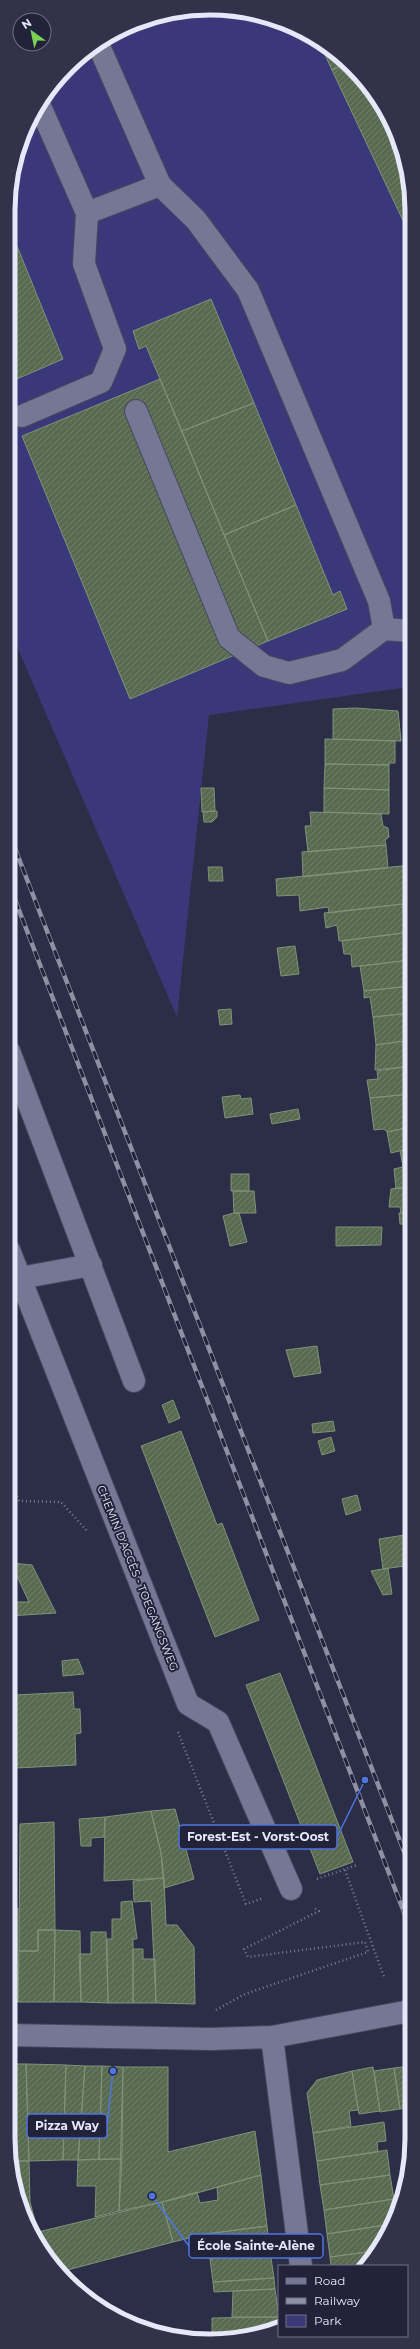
<svg xmlns="http://www.w3.org/2000/svg" width="420" height="2349" viewBox="0 0 420 2349" font-family="Montserrat,sans-serif">
  <defs>
    <pattern id="building-hatch" width="6" height="6" patternUnits="userSpaceOnUse"><rect width="6" height="6" fill="#586b51"/><path d="M-1 1l2-2M0 6l6-6M5 7l2-2" fill="none" stroke="#70806b"/></pattern>
  </defs>
  <rect width="100%" height="100%" fill="#2c2d46"/>
  <path fill="#3b3879" d="M236 10 299 29 353 67 391 121 412 197 411 628 402 688 209 715 177 1017 9 628 10 184 35 109 87 50 157 15Z"/>
  <path fill="url(#building-hatch)" stroke="#7f9378" d="M320 44 347 63 332 70Z
    M347 63 353 67 391 121 412 197V227L407 229 332 70Z
    M10 229 63 359 10 382Z
    M211 299 254 403 182 431 146 346 139 349 133 331Z
    M160 379 268 641 130 699 22 436Z
    M254 403 296 505 224 535 182 431Z
    M296 505 333 595 340 591 347 609 268 641 224 535Z
    M355 708 398 711 401 741 333 739V709Z
    M325 739 395 741V763H389V765L325 764Z
    M325 764 389 765V790L324 788Z
    M201 788H214L215 811 202 812Z
    M324 788 389 790V814L324 812Z
    M215 811H217V817L212 822H204L203 812Z
    M310 812 381 814 383 826 388 828 389 837 385 840 386 845 308 852 305 826H311Z
    M386 845 388 868 303 877 302 852Z
    M411 865V903L329 913 328 907 300 911 299 895 277 896 276 879Z
    M208 867H222L223 881H209Z
    M411 903V932L339 941 337 925 326 928 324 913Z
    M411 932V960L352 967 351 954H344L342 941Z
    M295 946 299 974 281 976 277 948Z
    M411 960V986L364 991 360 966Z
    M411 986V1013L373 1017 370 997 364 998V991Z
    M231 1009 232 1024 220 1025 218 1010Z
    M411 1013V1040L376 1045 373 1017Z
    M411 1040V1066L375 1070 376 1045Z
    M411 1066V1094L370 1098 367 1080 378 1079 377 1071Z
    M411 1094V1127L387 1132 384 1129 374 1130 370 1098Z
    M240 1095 241 1099 251 1098 253 1114 225 1118 222 1097Z
    M298 1109 300 1119 272 1124 270 1114Z
    M411 1127V1148L391 1153 387 1132Z
    M411 1148V1165L403 1167 400 1151Z
    M411 1165V1186L396 1189 394 1169Z
    M231 1174H249V1191H231Z
    M411 1186V1215L401 1213 400 1207H389L391 1189Z
    M233 1191H254L256 1213H234Z
    M234 1213H239L247 1242 230 1246 223 1216Z
    M399 1213 411 1215V1236L409 1237 407 1224H400Z
    M336 1227H382L381 1245 336 1246Z
    M317 1346 321 1373 294 1377 286 1350Z
    M173 1400 180 1418 169 1423 162 1405Z
    M333 1421 335 1431 313 1433 312 1424Z
    M181 1431 217 1525 222 1523 259 1620 215 1637 141 1446Z
    M331 1437 335 1451 322 1455 318 1441Z
    M357 1495 361 1510 346 1515 342 1499Z
    M411 1534V1565L383 1569 379 1539Z
    M11 1563 32 1565 56 1613 8 1616V1602H29Z
    M411 1565V1586L405 1587 403 1566Z
    M388 1568 392 1594 383 1595 371 1571Z
    M78 1659 84 1674 63 1676 62 1661Z
    M280 1673 353 1862 320 1874 246 1685Z
    M73 1692 74 1709H80L81 1733 75 1734 76 1765 16 1768 15 1695Z
    M175 1809 194 1879 164 1888 161 1853 151 1811Z
    M151 1811 161 1853 164 1878 104 1881 105 1817Z
    M105 1817 104 1837 91 1838V1846H81L79 1819Z
    M54 1822 55 1930H38V1951H19L20 1824Z
    M164 1878 166 1925H177L194 1947 195 2004 156 2003 151 1901 134 1902 133 1881Z
    M132 1901 137 1939H133V2003H108L107 1939H112V1919H121V1902Z
    M8 1908H18V2002H8Z
    M38 1930H55L54 2002H18L19 1951H38Z
    M55 1930 80 1931 81 2002H54Z
    M91 1932H106L108 2003 81 2002 79 1954H91Z
    M133 1949H143V1959H155L156 2003H133Z
    M8 2064H26L29 2161H12L8 2139Z
    M26 2064 66 2065 63 2160 29 2161Z
    M66 2065 85 2066 78 2160H63Z
    M85 2066H102L99 2159 78 2160Z
    M102 2066 123 2067 122 2159H99Z
    M410 2066V2107L400 2109 394 2068Z
    M123 2067H168V2152L255 2131 261 2175 172 2200 119 2211Z
    M373 2067 380 2111 359 2114 352 2071Z
    M394 2068 400 2109 380 2112 374 2071Z
    M352 2071 358 2110 349 2111 351 2126 313 2133 307 2093 317 2080Z
    M384 2122 386 2141 377 2142 378 2152 317 2161 313 2133Z
    M387 2150 390 2175 320 2185 317 2161Z
    M122 2159 119 2211 95 2217 96 2186H77L78 2160Z
    M12 2161H29L30 2202 38 2232 34 2233 23 2216Z
    M261 2175 267 2226 206 2234 173 2242 162 2202 197 2192 200 2203 218 2200 217 2187Z
    M390 2175 394 2199 324 2210 320 2185Z
    M400 2198 392 2224 327 2234 324 2210Z
    M162 2202 173 2242 60 2272 34 2233Z
    M392 2224 374 2251 330 2257 327 2234Z
    M267 2226 270 2251 210 2259 206 2234Z
    M270 2251 274 2278 213 2282 210 2259Z
    M374 2251 362 2266H331L330 2257Z
    M274 2278 275 2289 214 2292 213 2282Z
    M275 2289 279 2317H232L233 2291Z
    M279 2317V2328L275 2330 212 2339V2318Z"/>
  <g fill="none" stroke-linecap="round" stroke-linejoin="round">
    <defs>
      <path id="minor" d="M98 44 160 185 196 220 248 290 379 601 384 629
        M39 104 87 213
        M136 411 229 638 264 666 289 673 342 660 384 629 411 631
        M22 416 101 382 115 349 84 264 87 213 160 185
        M9 1051 134 1381
        M9 1250 188 1704 218 1722 291 1889
        M20 1278 91 1265
        M8 2035 211 2039 272 2037 410 2011
        M272 2037 301 2266"/>
    </defs>
    <use href="#minor" stroke="#47485d" stroke-width="24"/>
    <path stroke="#7b7c92" stroke-width="2.5" stroke-dasharray="1 3" stroke-linecap="butt" d="M9 1478 19 1501 61 1502 88 1532
      M178 1732 246 1904 264 1898
      M407 1803 411 1802
      M345 1870 384 1977
      M317 1879 357 1865
      M216 2010 245 1994 368 1952 365 1942 248 1957 244 1949 319 1911 313 1907"/>
    <use href="#minor" stroke="#757795" stroke-width="22"/>
    <defs>
      <path id="rail" d="M9 833 410 1867
        M9 884 410 1928"/>
    </defs>
    <use href="#rail" stroke="#8e90a4" stroke-width="4.5"/>
    <use href="#rail" stroke="#22233b" stroke-width="3" stroke-dasharray="9" stroke-linecap="butt"/>
  </g>
  <g text-anchor="middle" dominant-baseline="central" stroke-width="4" stroke-linejoin="round" paint-order="stroke">
    <g font-size="11" fill="#e6e8f9" stroke="#22233b">
      <text transform="translate(138 1578) rotate(68)">CHEMIN D'ACCÈS - TOEGANGSWEG</text>
    </g>
  </g>
  <path d="M0 0H420V2349H0ZM210 15H210A195 195 0 0 1 405 210V2139A195 195 0 0 1 210 2334H210A195 195 0 0 1 15 2139V210A195 195 0 0 1 210 15Z" fill="#32334a" fill-rule="evenodd"/>
  <path fill="none" stroke="#e6e8f9" stroke-width="5" d="M210 15H210A195 195 0 0 1 405 210V2139A195 195 0 0 1 210 2334H210A195 195 0 0 1 15 2139V210A195 195 0 0 1 210 15Z"/>
  <path fill="none" stroke="#4f74e0" stroke-width="1.5" d="M365 1780L337 1837M113 2071L107 2126M152 2196L189 2246"/>
  <g fill="#4f74e0" stroke="#22233b" stroke-width="1.5">
    <circle cx="365" cy="1780" r="4"/>
    <circle cx="113" cy="2071" r="4"/>
    <circle cx="152" cy="2196" r="4"/>
  </g>
  <g fill="#22233b" stroke="#4f74e0" stroke-width="1.5">
    <rect x="179" y="1825" width="158" height="24" rx="4"/>
    <rect x="27" y="2114" width="80" height="24" rx="4"/>
    <rect x="189" y="2234" width="134" height="24" rx="4"/>
  </g>
  <g font-size="12" text-anchor="middle" font-weight="bold" fill="#e6e8f9">
    <text x="258" y="1841">Forest-Est - Vorst-Oost</text>
    <text x="67" y="2130">Pizza Way</text>
    <text x="256" y="2250">École Sainte-Alène</text>
  </g>
  <rect x="278" y="2265" width="130" height="72" fill="#22233b" stroke="#707287"/>
  <rect x="286" y="2278" width="20" height="6" fill="#757795" stroke="#707287"/>
  <text x="314" y="2285" font-size="12" fill="#e6e8f9">Road</text>
  <rect x="286" y="2298" width="20" height="6" fill="#8e90a4" stroke="#707287"/>
  <text x="314" y="2305" font-size="12" fill="#e6e8f9">Railway</text>
  <rect x="286" y="2315" width="20" height="12" fill="#3b3879" stroke="#707287"/>
  <text x="314" y="2325" font-size="12" fill="#e6e8f9">Park</text>
  <g transform="translate(32 32) rotate(327)"><circle r="19" fill="#22233b" stroke="#707287"/>
  <path d="M0-3L7 15L0 10L-7 15Z" fill="#7ad156"/>
  <text y="-6" font-size="11" font-weight="bold" text-anchor="middle" fill="#e6e8f9">N</text>
  </g>
</svg>
